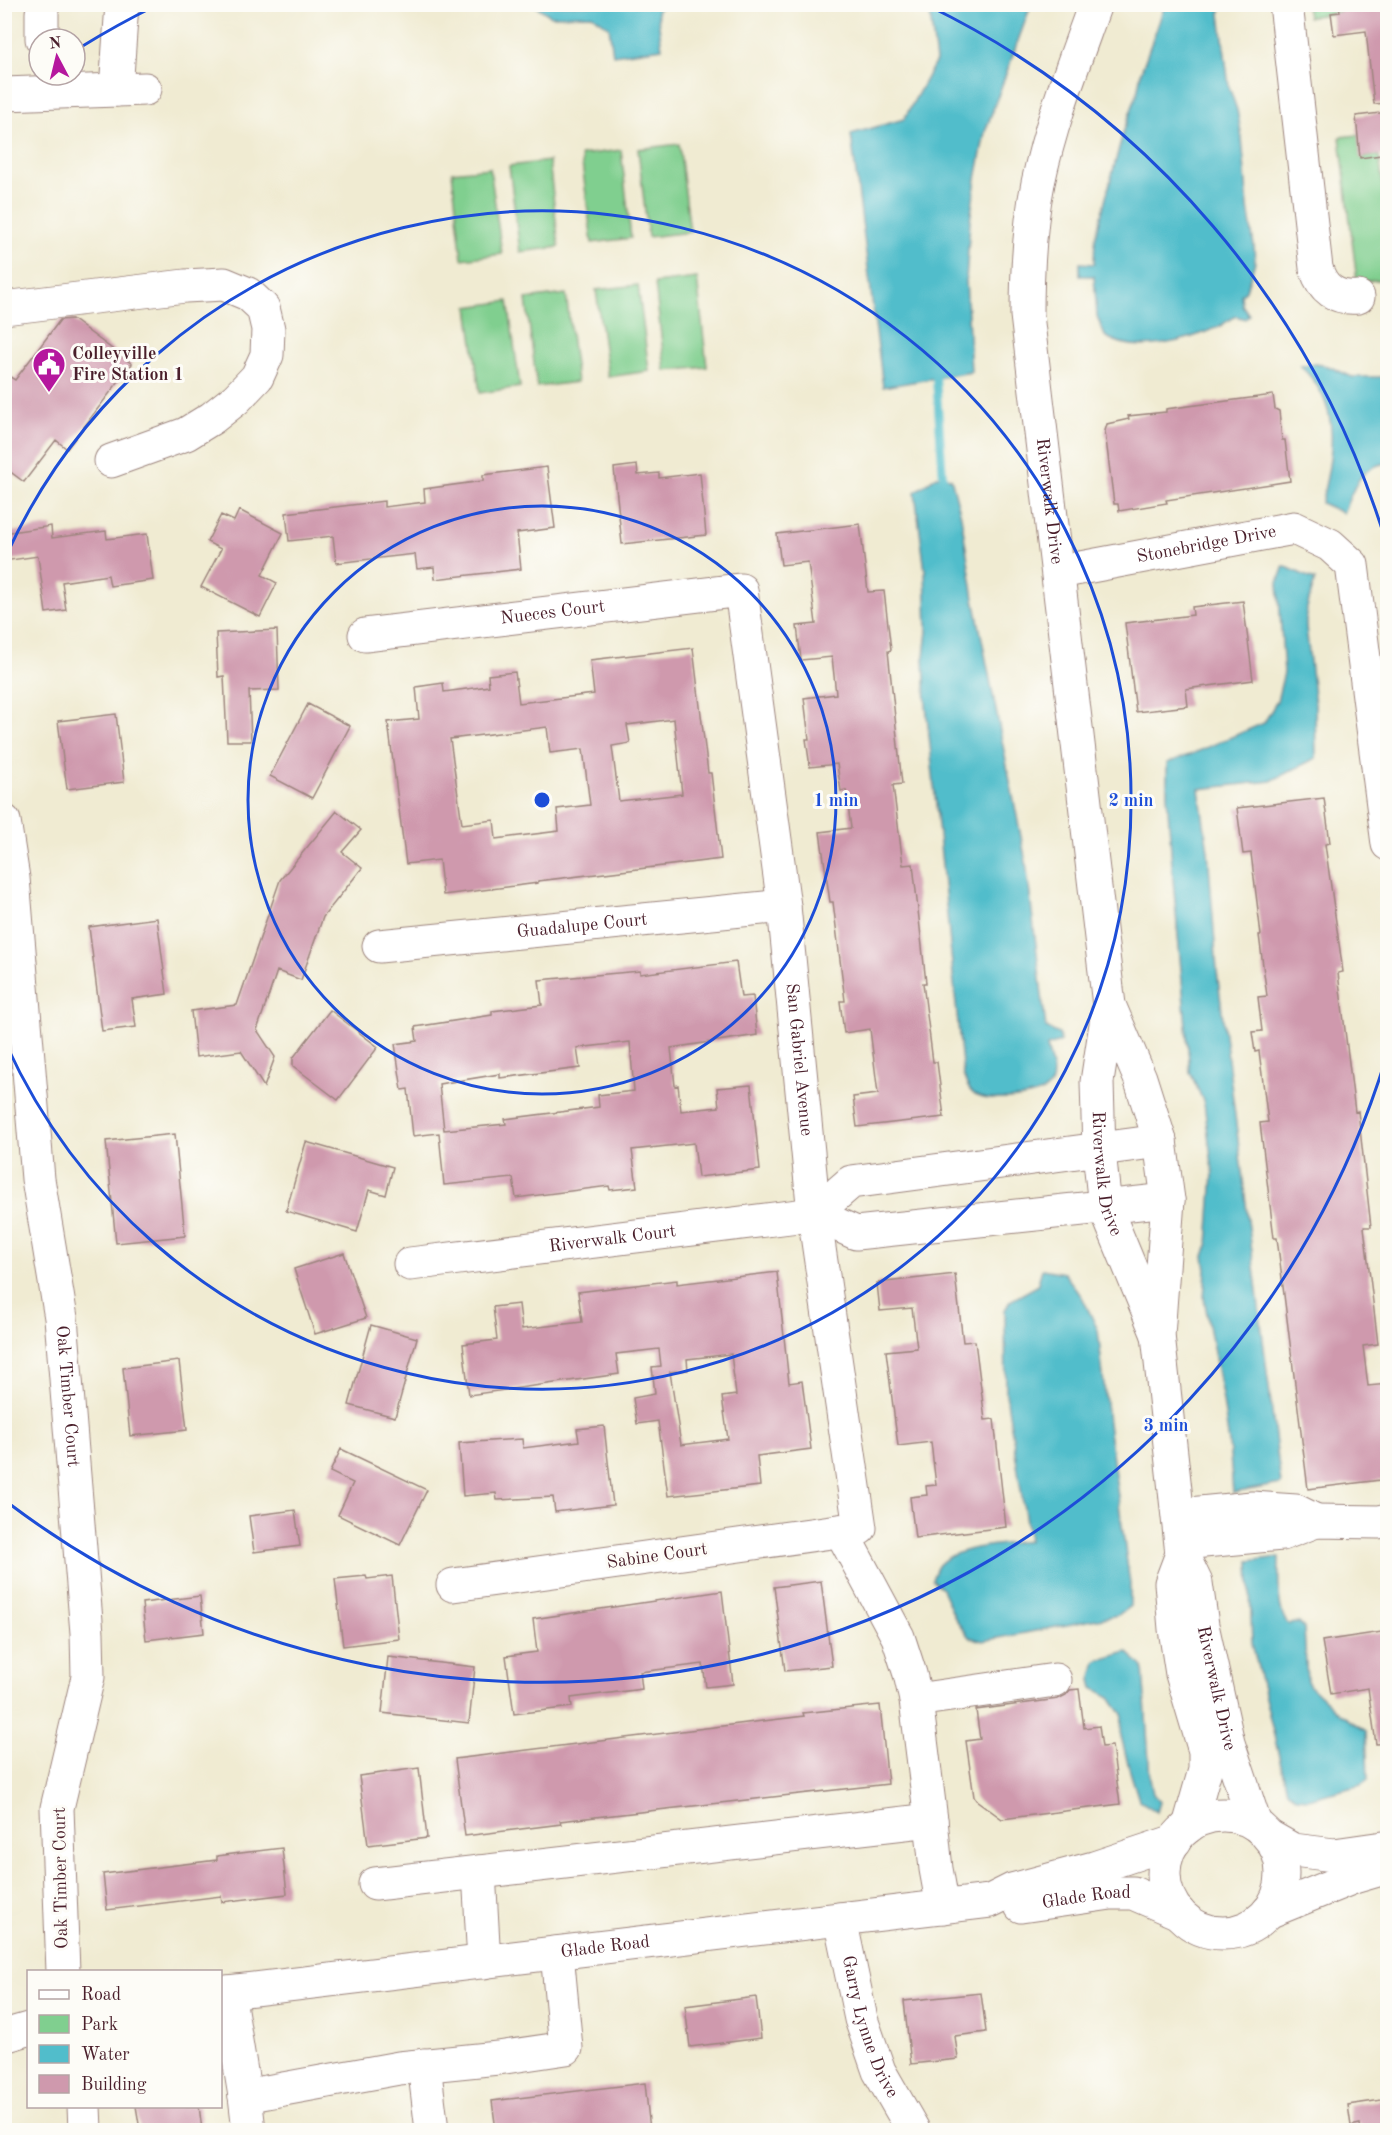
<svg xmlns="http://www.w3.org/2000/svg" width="1392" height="2135" viewBox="0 0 1392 2135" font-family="'Old Standard TT',serif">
  <rect width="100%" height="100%" fill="#fdfcf7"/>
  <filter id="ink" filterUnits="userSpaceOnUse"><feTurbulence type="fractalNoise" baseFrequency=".0167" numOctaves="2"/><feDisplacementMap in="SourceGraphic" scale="12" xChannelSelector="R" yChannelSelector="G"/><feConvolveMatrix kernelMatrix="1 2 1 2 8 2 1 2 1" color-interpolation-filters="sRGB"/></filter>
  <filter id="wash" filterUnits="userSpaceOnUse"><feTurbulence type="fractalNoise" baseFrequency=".008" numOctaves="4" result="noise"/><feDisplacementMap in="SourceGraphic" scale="24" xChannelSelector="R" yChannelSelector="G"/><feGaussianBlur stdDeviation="1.35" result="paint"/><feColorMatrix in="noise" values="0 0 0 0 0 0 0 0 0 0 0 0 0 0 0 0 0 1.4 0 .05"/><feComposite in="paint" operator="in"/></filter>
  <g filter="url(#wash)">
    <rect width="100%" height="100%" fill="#f0ebd2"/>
    <path fill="#80cf8f" stroke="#65775d" stroke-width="1.5" d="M1312 5H1339L1340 12 1308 17 1306 7 1312 6Z
      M1358 135 1361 158 1379 155 1387 220V279L1357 282 1340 137Z
      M679 144 690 232 648 237 638 149Z
      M621 150 631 238 592 243 581 155Z
      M549 161 559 247 520 252 509 166Z
      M490 168 502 254 462 259 452 172Z
      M697 278 707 367 665 371 655 283Z
      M638 285 649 371 608 377 596 290Z
      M566 294 577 382 537 387 526 299Z
      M508 301 520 387 480 393 468 307Z"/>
    <path fill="#51bdcb" stroke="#4e6e7b" stroke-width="1.5" d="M534 5H663L657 11 662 48 613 55 609 27 592 15 551 16Z
      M929 5H1031L985 132 976 179 970 221 966 280 971 372 883 387 851 134 904 119 936 61Z
      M1165 5H1221L1220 14 1229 87 1237 110 1242 138 1248 207 1254 246 1255 262 1246 290 1241 295 1242 305 1249 315 1245 319 1236 316C1230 319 1225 323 1220 326 1188 341 1136 356 1105 336L1097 316 1094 276H1080V263L1094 264 1095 239 1123 133 1137 94 1141 72Z
      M1315 364 1328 366 1352 377H1387V463C1358 467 1354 489 1343 513L1321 503C1334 454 1342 403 1300 366Z
      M937 476 951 478 961 516 974 599 1026 862 1046 1028 1059 1034 1061 1042 1047 1046C1049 1057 1056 1074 1051 1084 1044 1099 992 1102 979 1097 969 1093 966 1083 963 1074L926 705 924 656 927 631 925 571 915 492Z
      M1284 566 1315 580 1306 611V627L1315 704 1316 758 1271 781 1199 789 1208 851 1217 971 1281 1484 1233 1493 1229 1443 1223 1401 1204 1298 1206 1270 1204 1256 1208 1245 1213 1173 1204 1103 1190 1072 1173 879 1167 795V763L1192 754 1264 723 1277 701 1284 673 1278 582Z
      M1042 1269 1064 1273 1082 1297 1098 1330 1109 1431 1130 1584V1606L1118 1615 983 1641 969 1637 955 1618 942 1589 932 1579C934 1575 936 1569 938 1566 955 1545 1005 1545 1029 1541L1006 1394 1005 1310 1010 1301 1037 1286Z
      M1279 1557C1279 1574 1276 1611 1288 1624L1299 1623 1304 1628 1307 1681 1310 1686 1340 1714 1366 1731 1368 1780 1361 1785 1308 1799 1297 1798 1287 1790 1252 1643 1249 1561Z
      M1127 1652 1143 1667 1150 1779 1153 1794 1160 1802 1157 1812 1139 1800 1129 1768 1121 1736 1122 1714 1110 1697 1093 1688 1091 1680 1096 1661Z"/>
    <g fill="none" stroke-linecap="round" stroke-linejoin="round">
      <path stroke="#51bdcb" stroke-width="8" d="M936 378 943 477"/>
    </g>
    <g id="blocks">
      <path fill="#cf99ad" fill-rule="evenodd" d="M1339 4H1388V103L1374 104 1366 31 1334 35 1331 13 1340 12Z
        M1388 112V154L1360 158 1356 116Z
        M72 319 132 364 67 449 56 440 24 482 4 467V373L15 380 60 320Z
        M1273 395 1275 409 1279 411 1282 440H1285L1290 481 1166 500 1167 503 1119 511 1118 504H1114L1105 431 1107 424 1129 419 1128 416 1166 412V409Z
        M637 465 638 475 659 473V478L700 473 706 535 622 544 614 468Z
        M547 467 555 528 517 533 521 569 435 579 434 567 417 569 415 554 336 563 333 536 289 541 286 513 384 501V507L425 502 424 489 483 481V475Z
        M239 510 283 533 262 575 277 583 260 617 201 587 221 549 207 542 221 515 234 521Z
        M860 524 868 592 884 591 891 650 888 651 902 784 893 785 903 865 913 864 926 983H923L933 1062H937L944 1117 857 1127 853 1097 878 1094 870 1029 844 1033 840 1001H845L833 902H830L820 832 851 828 846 790 841 791 837 764 810 767 806 739H809L804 698 836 694 832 657 801 660 797 626 816 624 808 562 781 565 777 534Z
        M51 526 52 538 106 531 107 539 147 534 153 580 110 586 108 575 62 582 66 610 46 613 38 556 4 561V533Z
        M1243 601 1253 680 1186 689 1188 706 1136 712 1125 623 1193 615 1192 607Z
        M277 630 279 690 249 691 251 741H227L224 676 218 677 216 633Z
        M693 648 708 773H711L721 859 538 881V883L443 895 439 860 406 864 388 722 419 719 416 687 443 683 444 692 489 686 488 675 515 672 519 703 594 694 590 660ZM674 719 682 794 619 801 612 746 630 743 627 725ZM547 727 550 753 583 749 590 805 557 809 559 831 496 839 494 820 462 824 450 739Z
        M308 704 350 726 312 798 270 776Z
        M116 714 124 782 67 789 58 721Z
        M1324 798 1330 843 1325 844 1343 972 1338 973 1355 1112 1358 1111 1371 1227H1364L1378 1344 1363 1346 1368 1386 1388 1384V1479L1308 1489 1277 1238H1274L1260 1123 1268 1122 1259 1051 1255 1052 1252 1032 1262 1031 1258 997 1267 996 1259 935H1261L1251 853 1243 854 1237 808Z
        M337 811 361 830 342 852 362 868 323 917 301 980 277 971 257 1030 275 1057 264 1087 241 1051 196 1057 191 1011 237 1005 280 880Z
        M157 918 167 994 132 999 136 1027 102 1031 89 927Z
        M736 962 741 997 753 996 757 1035 671 1048 675 1086 678 1085 681 1111 719 1107 717 1088 751 1085 760 1170 698 1177 694 1143 632 1150 637 1187 610 1190 609 1186 516 1198 513 1178 444 1185 439 1133 413 1136 408 1089 402 1090 395 1044 417 1041 415 1027 492 1015V1011L542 1005 539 980 640 971V974ZM630 1042 634 1091 598 1095 599 1107 505 1119 506 1124 444 1130 439 1084 500 1074V1078L580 1068 577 1048Z
        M330 1010 378 1047 338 1100 293 1066V1058Z
        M175 1134 185 1236 116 1243 106 1141Z
        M306 1142 393 1167 386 1195 369 1190 357 1232 286 1211Z
        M344 1253 366 1318 315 1334 294 1269Z
        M777 1272 789 1383 802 1381 811 1449 757 1456 760 1486 668 1496 658 1421 637 1424 633 1398 655 1394 652 1367 661 1366 659 1349 616 1354 619 1374 469 1395 463 1344 497 1340 493 1307 519 1304 522 1329 582 1322 578 1292 677 1280V1284ZM731 1354 736 1395 722 1397 728 1439 681 1445 670 1372 688 1370 687 1359Z
        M955 1274 963 1342 975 1341 985 1420 994 1419 1006 1527 915 1538 910 1497 927 1495 926 1486 936 1485 931 1442 898 1446 886 1351 917 1348 912 1308 880 1311 877 1283Z
        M371 1325 417 1338 395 1417 349 1405Z
        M179 1361 187 1430 130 1436 123 1368Z
        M604 1426 613 1505 555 1512 553 1497 497 1500 496 1493 463 1496 459 1443 522 1439 523 1448 579 1441 577 1429Z
        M341 1449 427 1490 400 1545 338 1515 353 1483 330 1472Z
        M295 1510 300 1546 254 1552 249 1516Z
        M366 1576 367 1579 392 1576 399 1639 343 1646 335 1579Z
        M821 1581 832 1666 785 1671 774 1587Z
        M722 1591 733 1684 706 1687 703 1664 640 1672 642 1689 571 1698 572 1707 514 1714 506 1656 537 1652 533 1619Z
        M200 1596 204 1633 146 1640 142 1603Z
        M1388 1631V1743L1376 1744 1368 1688 1331 1694 1322 1641Z
        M388 1657 475 1667 469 1723 382 1713Z
        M1079 1689 1084 1728 1099 1726 1102 1747 1112 1746 1120 1804 1002 1819 976 1800 974 1797 966 1741 980 1739 976 1710 1058 1699 1066 1695 1070 1690Z
        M880 1705 888 1784 560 1821 561 1824 465 1836 455 1759 804 1716 803 1713Z
        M419 1768 427 1838 368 1845 359 1776Z
        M282 1848 287 1894 222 1902 221 1896 107 1910 103 1874 217 1860V1856Z
        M981 1993 986 2032 955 2036 958 2059 911 2064 904 2001Z
        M756 1997 761 2038 690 2047 685 2006Z
        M645 2083 650 2130H496L492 2101Z
        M1388 2099V2130H1361L1360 2124 1351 2126 1348 2105Z
        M136 2106H199L202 2130H140Z"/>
    </g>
  </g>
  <g filter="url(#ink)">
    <use href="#blocks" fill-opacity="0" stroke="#9d857e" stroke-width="1.5"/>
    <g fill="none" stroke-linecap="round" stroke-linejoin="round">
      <defs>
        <g id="minor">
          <path id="s1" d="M1095 4C1074 63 1051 121 1038 183 1029 226 1027 271 1027 315L1109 1005 1097 1082 1099 1151 1105 1207 1158 1335"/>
          <path d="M1286 4 1316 268C1322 289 1336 299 1358 297"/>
          <path d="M42 13V39"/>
          <path d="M116 90 122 4"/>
          <path d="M4 94 145 89"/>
          <path d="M4 308 185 286 224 284 248 294 263 308 268 329 267 355 257 377 236 399 212 418 186 434 111 461"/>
          <path id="s2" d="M1059 572 1294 528 1330 545 1352 565 1388 844"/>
          <path id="s3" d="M365 635 741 590 784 906 814 1214 860 1528 453 1585"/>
          <path id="s4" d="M4 821 13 878 38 1179 61 1318 87 1633 88 1677 57 1808 63 1972"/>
          <path id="s5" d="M379 946 784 906"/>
          <path id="s6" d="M1109 1005 1140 1078 1160 1141 1168 1200 1158 1335 1182 1554 1196 1583 1202 1625 1228 1743 1255 1824"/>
          <path d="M814 1214 851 1182 1160 1141"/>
          <path id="s7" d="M410 1264 814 1214 856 1233 1168 1200"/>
          <path d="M1179 1515 1252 1508 1296 1511 1316 1521"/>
          <path d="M841 1531 898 1637 910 1674 916 1700"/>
          <path d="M1182 1543 1282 1534 1316 1521 1379 1522 1388 1520"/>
          <path d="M1182 1554 1171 1583 1175 1629 1182 1674 1205 1751V1770L1189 1826"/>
          <path d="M931 1820 916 1700 1055 1680"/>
          <path d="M479 1872 484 1962"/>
          <path d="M375 1884 931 1820 936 1869 943 1907"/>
          <path id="s8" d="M840 1919 861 2019 879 2071 913 2130"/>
          <path d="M228 1992 245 2096 399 2068 498 2058 566 2048 557 1953"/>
          <path d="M424 2065 432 2130"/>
          <path d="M245 2096 249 2130"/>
          <path d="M84 2106 85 2130"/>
        </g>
        <g id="major">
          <circle cx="1223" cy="1874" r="59"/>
          <path d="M1270 1837 1293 1850 1334 1855 1383 1848 1388 1849"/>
          <path id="s9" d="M1021 1906 1111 1893H1133L1179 1913"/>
          <path d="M1268 1912 1354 1877 1388 1867"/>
          <path id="s10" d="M220 1993 990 1901 1012 1890 1094 1868 1175 1841"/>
          <path d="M4 2036 28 2029"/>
        </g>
      </defs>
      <use href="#minor" stroke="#9d857e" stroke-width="35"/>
      <use href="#major" stroke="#9d857e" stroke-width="35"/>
      <use href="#minor" stroke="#fff" stroke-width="33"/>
      <use href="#major" stroke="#fff" stroke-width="33"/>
    </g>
  </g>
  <g fill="none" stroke="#1d4ed8" stroke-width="3">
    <circle cx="542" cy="800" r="294"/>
    <path d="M6 556A589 589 0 1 1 6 1044"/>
    <path d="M1386 1058A883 883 0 0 1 11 1505M81 47A883 883 0 0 1 155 6M929 6A883 883 0 0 1 1386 542"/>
  </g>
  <defs>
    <symbol id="civic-pin" viewBox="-11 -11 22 30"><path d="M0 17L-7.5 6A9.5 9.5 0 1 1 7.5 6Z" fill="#b5179e" stroke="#fdfcf7"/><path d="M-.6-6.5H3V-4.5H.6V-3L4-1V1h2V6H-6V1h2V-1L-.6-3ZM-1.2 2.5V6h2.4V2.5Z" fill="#fff"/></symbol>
  </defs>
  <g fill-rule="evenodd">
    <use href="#civic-pin" x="30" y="345" width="38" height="52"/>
  </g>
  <g text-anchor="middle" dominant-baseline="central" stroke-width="6" stroke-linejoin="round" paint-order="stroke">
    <g font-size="18" font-weight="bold" fill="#4a1f2b" stroke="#fdfcf7" text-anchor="start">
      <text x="72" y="354">Colleyville<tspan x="72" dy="21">Fire Station 1</tspan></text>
    </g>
    <g font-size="18" fill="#4a1f2b" stroke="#fdfcf7">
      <text stroke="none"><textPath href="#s1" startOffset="508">Riverwalk Drive</textPath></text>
      <text stroke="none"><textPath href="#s2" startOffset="150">Stonebridge Drive</textPath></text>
      <text stroke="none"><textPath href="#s3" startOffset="189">Nueces Court</textPath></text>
      <text stroke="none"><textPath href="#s5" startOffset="204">Guadalupe Court</textPath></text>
      <text stroke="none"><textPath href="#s3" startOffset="852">San Gabriel Avenue</textPath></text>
      <text stroke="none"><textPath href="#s1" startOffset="1186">Riverwalk Drive</textPath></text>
      <text stroke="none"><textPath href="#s7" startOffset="204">Riverwalk Court</textPath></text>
      <text stroke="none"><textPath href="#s4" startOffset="579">Oak Timber Court</textPath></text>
      <text transform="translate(657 1556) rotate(-8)">Sabine Court</text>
      <text stroke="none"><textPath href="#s6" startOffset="700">Riverwalk Drive</textPath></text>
      <text transform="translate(61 1878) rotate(-91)">Oak Timber Court</text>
      <text stroke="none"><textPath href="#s9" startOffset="66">Glade Road</textPath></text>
      <text stroke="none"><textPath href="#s10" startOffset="388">Glade Road</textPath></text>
      <text stroke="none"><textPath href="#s8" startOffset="112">Garry Lynne Drive</textPath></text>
    </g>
  </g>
  <circle cx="542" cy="800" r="9" fill="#1d4ed8" stroke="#fdfcf7" stroke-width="3"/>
  <g font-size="18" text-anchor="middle" font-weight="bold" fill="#1d4ed8" stroke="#fdfcf7" stroke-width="6" stroke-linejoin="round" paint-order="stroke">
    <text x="836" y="806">1 min</text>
    <text x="1131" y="806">2 min</text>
    <text x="1166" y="1431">3 min</text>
  </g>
  <rect width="1392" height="2135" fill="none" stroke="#fdfcf7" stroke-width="24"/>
  <rect x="27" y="1970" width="195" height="138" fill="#fdfcf7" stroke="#b5a4a5" stroke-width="1.5"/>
  <rect x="39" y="1990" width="30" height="9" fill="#ffffff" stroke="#b5a4a5" stroke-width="1.5"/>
  <text x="81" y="2000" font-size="18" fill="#4a1f2b">Road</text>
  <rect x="39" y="2015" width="30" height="18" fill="#80cf8f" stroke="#b5a4a5" stroke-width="1.5"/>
  <text x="81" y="2030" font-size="18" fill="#4a1f2b">Park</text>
  <rect x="39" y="2045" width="30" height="18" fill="#51bdcb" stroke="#b5a4a5" stroke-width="1.5"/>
  <text x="81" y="2060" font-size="18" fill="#4a1f2b">Water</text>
  <rect x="39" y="2075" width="30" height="18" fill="#cf99ad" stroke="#b5a4a5" stroke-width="1.5"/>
  <text x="81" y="2090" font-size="18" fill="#4a1f2b">Building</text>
  <g transform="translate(57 57) rotate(353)"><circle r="28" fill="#fdfcf7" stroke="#b5a4a5" stroke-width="1.5"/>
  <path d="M0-4.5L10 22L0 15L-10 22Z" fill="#b5179e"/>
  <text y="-9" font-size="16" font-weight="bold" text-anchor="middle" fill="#4a1f2b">N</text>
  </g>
</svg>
